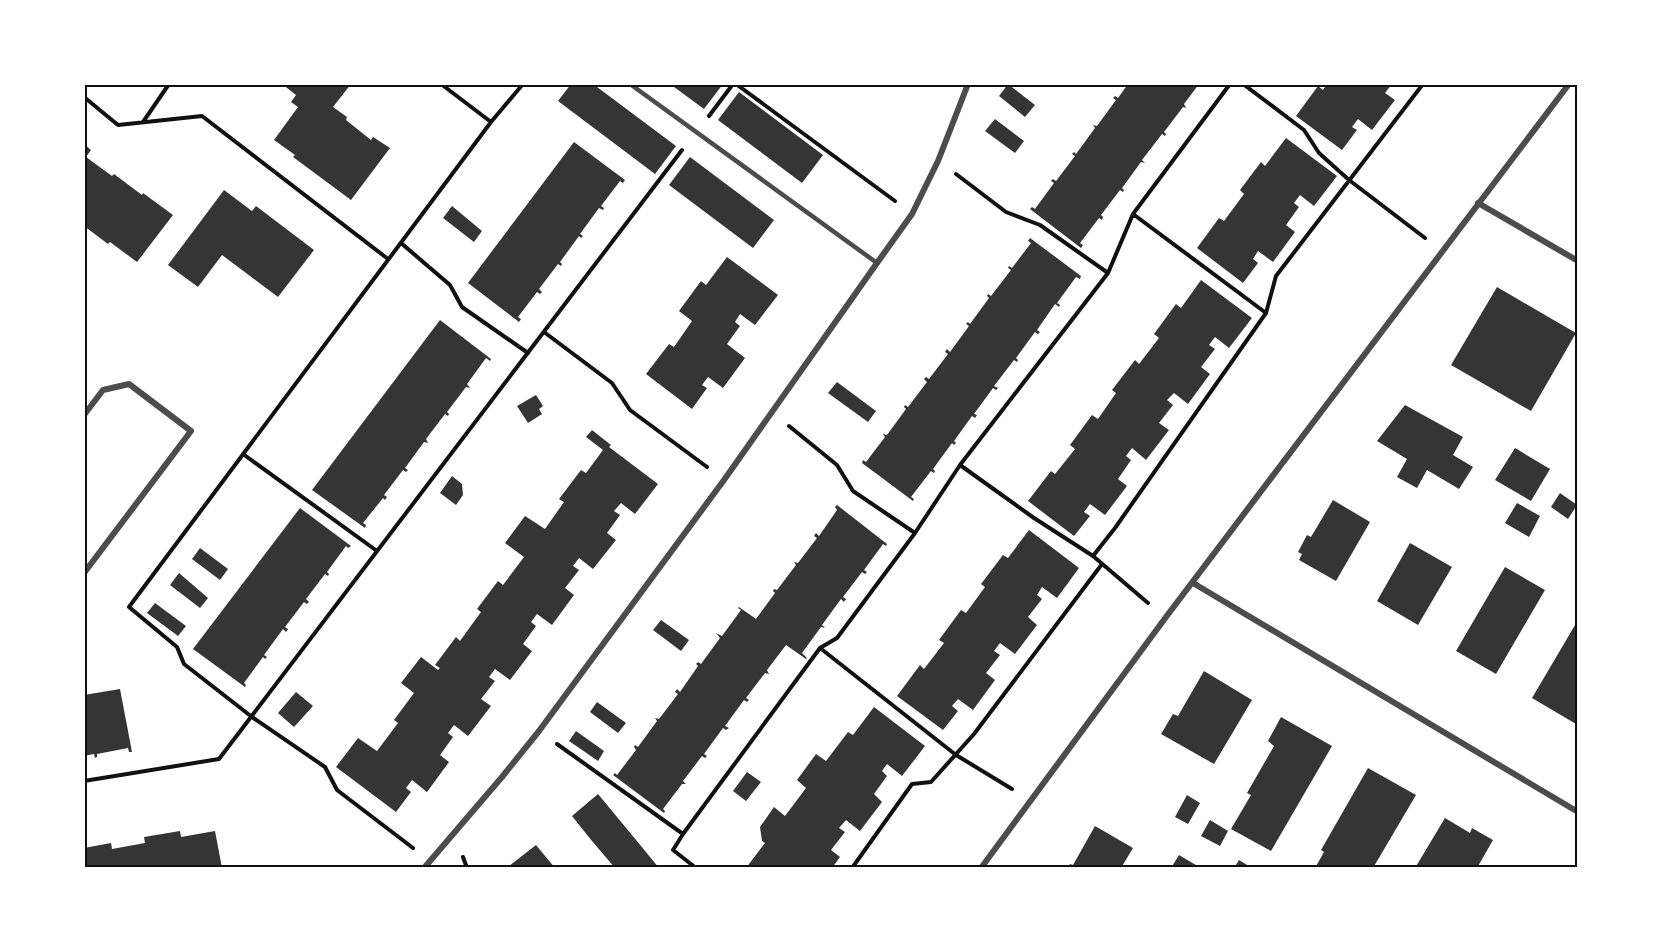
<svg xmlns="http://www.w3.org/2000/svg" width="1662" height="952" viewBox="0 0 1662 952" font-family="Barlow,sans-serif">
  <rect width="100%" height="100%" fill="#fff"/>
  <path fill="#353535" d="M282 84H351L333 107 347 117 346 120 371 140 373 137 390 148 351 200 293 157 295 155 274 140 298 107 291 102 296 95Z
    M571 84H593L676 146 655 174 558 101Z
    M670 84H723L704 109Z
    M1008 84 1035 105 1025 117 999 96Z
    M1128 84H1199L1184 104 1186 108 1183 107 1164 132 1166 134 1165 136 1162 134 1142 160 1145 163 1141 162 1122 188 1124 190 1123 192 1120 190 1101 215 1103 217 1102 220 1099 218 1080 243 1083 245 1081 248 1030 209 1032 207 1035 209 1054 183 1051 181 1053 179 1056 181 1075 156 1072 154 1074 152 1076 154 1095 128 1093 125 1097 126 1116 100 1113 98 1115 96 1118 98Z
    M1327 84H1392L1385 93 1395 100 1372 130 1358 119 1352 127 1357 130 1342 150 1296 116 1318 86 1323 90Z
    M739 92 823 155 802 183 718 120Z
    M995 119 1024 141 1015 153 985 131Z
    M1286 138 1337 176 1314 206 1300 195 1294 203 1299 207 1286 225 1295 232 1273 262 1258 251 1253 259 1258 263 1243 283 1197 248 1219 218 1224 221 1244 194 1240 190 1261 162 1265 166Z
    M574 142 625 180 623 183 620 181 601 206 604 208 603 210 599 208 580 234 583 236 581 238 579 236 560 262 562 264 561 266 558 264 539 289 542 292 540 294 537 292 518 317 521 319 519 322 468 283Z
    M84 144 91 150 86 157 112 176 114 174 142 195 143 193 173 215 137 262 110 242 108 244 84 226Z
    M690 157 774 220 753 248 669 185Z
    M224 190 252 211 256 206 314 250 278 297 222 255 198 287 168 265Z
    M452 206 482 231 474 242 443 218Z
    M1030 238 1081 276 1080 279 1076 277 1057 303 1060 305 1059 307 1055 304 1037 330 1040 332 1038 334 1035 332 1016 358 1018 360 1017 362 1014 360 994 386 998 388 996 390 993 388 974 414 977 415 975 418 972 416 954 441 956 443 954 445 952 443 933 469 935 471 934 473 931 471 911 497 914 499 913 501 862 463 863 460 866 462 885 437 883 434 887 435 906 409 904 407 905 405 908 407 927 382 924 379 926 377 929 379 948 354 945 352 947 349 950 352 969 326 966 324 968 322 970 324 989 298 987 296 988 294 991 296 1011 270 1008 268 1009 266 1012 268 1031 243 1028 241Z
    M727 257 778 295 755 325 740 314 735 322 740 326 727 344 745 358 723 388 708 377 702 385 707 388 692 409 646 374 669 344 674 347 692 321 679 311 701 281 706 285Z
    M1201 280 1252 318 1229 348 1215 337 1209 345 1215 349 1201 367 1210 374 1188 404 1174 393 1167 400 1173 405 1159 423 1169 430 1146 460 1132 448 1126 456 1131 460 1118 479 1127 486 1105 515 1090 504 1084 512 1090 516 1074 536 1028 501 1051 471 1055 474 1075 449 1070 445 1092 415 1098 419 1116 393 1112 390 1135 360 1139 364 1159 338 1154 334 1176 304 1181 308Z
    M1497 287 1576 333 1531 411 1451 365Z
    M440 320 491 359 490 361 486 358 467 384 470 388 466 387 447 412 449 414 448 416 445 414 426 439 428 443 424 442 405 468 408 470 406 472 403 470 384 495 387 497 385 500 383 498 363 523 366 525 365 528 312 490Z
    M837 382 876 411 868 422 828 393Z
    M536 395 543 406 539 409 542 414 528 423 517 406Z
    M1405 405 1463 437 1453 455 1473 467 1459 489 1427 470 1417 488 1397 477 1407 459 1377 441Z
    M592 430 611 445 609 447 658 484 635 514 621 503 614 511 620 515 607 533 616 540 593 569 579 558 573 566 579 570 565 588 574 595 552 625 537 614 531 622 536 626 523 644 532 651 510 680 495 669 489 677 495 681 481 699 491 706 468 736 454 725 448 733 453 737 440 755 449 762 427 792 412 780 406 788 411 792 396 812 336 767 358 738 377 751 398 723 394 720 414 693 401 683 421 657 438 670 440 668 435 665 456 637 460 641 481 612 477 609 498 581 503 585 524 557 505 543 525 516 545 529 564 502 559 499 581 470 586 473 603 450 586 437Z
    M1515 448 1550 469 1531 501 1495 480Z
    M452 476 462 484 463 495 456 505 440 493Z
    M1560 493 1577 505 1568 519 1551 507Z
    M1333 500 1370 522 1336 581 1299 560 1302 554 1298 552 1307 535 1311 537Z
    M1517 503 1540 516 1529 537 1505 523Z
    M837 505 887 544 886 546 883 544 864 570 867 572 865 574 862 572 843 597 846 599 844 602 841 599 822 625 825 628 821 627 802 653 807 658 806 659 786 645 767 670 769 674 765 673 746 698 749 700 747 702 744 700 725 726 729 728 726 730 723 728 704 754 707 756 705 758 702 756 683 781 686 784H682L663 809 665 811 664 813 613 775 615 773 617 775 636 750 634 747 635 745 638 747 657 721 655 718 659 719 678 694 675 692 677 689 680 692 698 666 696 664 698 662 701 664 720 638 716 633 722 636 741 610 738 608 739 607 756 619 775 593 773 591 774 589 777 590 796 565 794 562 798 563 817 538 814 536 816 533 819 536 837 510 835 507Z
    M300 508 351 546 348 548 346 546 327 572 329 574 328 576 325 574 306 599 309 602 307 604 304 602 285 627 288 629 286 632 283 629 264 655 267 657 265 659 263 657 244 683 246 685 245 687 193 649Z
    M1029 530 1079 568 1057 598 1042 587 1037 595 1042 599 1028 617 1037 625 1015 654 1000 643 994 651 1000 655 986 673 995 680 973 710 958 699 952 706 958 711 943 730 897 696 920 665 924 669 944 643 939 640 961 610 966 613 985 587 981 584 1003 555 1008 558Z
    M1410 543 1452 567 1418 625 1377 601Z
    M200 548 228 569 220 580 192 559Z
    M1505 567 1545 590 1496 674 1456 651Z
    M179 573 208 598 200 608 170 585Z
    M155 603 186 626 178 636 147 613Z
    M661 620 689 640 681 651 653 630Z
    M1578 620V721L1576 724 1532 698Z
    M1204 671 1252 700 1214 764 1161 734 1173 714 1178 716Z
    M120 689 132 752H129L128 748 97 754V757L95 758 94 754 84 756V695Z
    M296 692 313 706 294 727 278 713Z
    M597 702 626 723 618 733 590 712Z
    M874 707 925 746 902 776 887 764 882 771 887 776 874 794 882 802 860 831 846 820 839 828 845 832 831 850 840 857 832 868H746L765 843 762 841 760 827 774 807 785 816 806 788 797 780 816 754 826 761 848 732 853 735Z
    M1281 717 1332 746 1271 851 1231 829 1251 795 1247 793 1274 746 1268 741Z
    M576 731 604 751 598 761 569 741Z
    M1368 768 1416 795 1373 868H1315L1324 852 1321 850Z
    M747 772 761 782 746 801 733 791Z
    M598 794 641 846 659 868H615L592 841 572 816Z
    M1187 795 1200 803 1188 824 1175 817Z
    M1445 818 1470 833 1472 828 1493 840 1477 868H1415Z
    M1210 820 1228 831 1220 846 1201 836Z
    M1095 826 1133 848 1121 868H1068L1070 864 1073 865Z
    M180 831 181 837 215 831 222 868H84V848L111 843 112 849 145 843 144 837Z
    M536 845 555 868H510L509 866Z
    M1179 855 1201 868H1171Z
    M1239 860 1252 868H1234Z"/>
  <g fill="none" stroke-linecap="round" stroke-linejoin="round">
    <path stroke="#111" stroke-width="4" d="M441 84 491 122
      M736 84 895 201
      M1243 84 1304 130 1319 153 1349 180 1425 238
      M84 97 118 125 202 116 388 259
      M709 116 733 84
      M143 122 169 84
      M956 174 1006 212 1040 225 1108 273
      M1133 214 1266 313
      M401 243 450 285 462 307 528 353
      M544 332 612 383 630 410 707 467
      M789 426 837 465 853 491 915 533
      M243 454 377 551
      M960 465 1034 518 1093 556 1148 603
      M1093 556 1115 528 1266 313 1276 276 1423 84
      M820 648 956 755 1012 789
      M557 744 683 834
      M84 781 219 759 682 150
      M413 848 337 790 325 767 252 717 184 664 177 647 129 607 491 122 523 84
      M463 857 467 868
      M696 868 673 850 683 834 820 648 837 638 915 533 960 465 1108 273 1133 214 1230 84
      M852 868 912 784 931 782 974 734 1102 564"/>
    <path stroke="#4c4c4c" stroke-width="4.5" d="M630 84 877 263"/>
    <path stroke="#4c4c4c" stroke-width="6" d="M1478 203 1578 261
      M84 415 103 390 129 384 191 431 84 573
      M1193 583 1578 812
      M424 868 502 777 539 731 724 480 877 263 912 214 938 161 968 84
      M981 868 1166 617 1569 84"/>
  </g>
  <rect width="1662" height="952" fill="none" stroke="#ffffff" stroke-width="171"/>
  <rect x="86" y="86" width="1490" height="780" fill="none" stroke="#111" stroke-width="2"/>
</svg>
